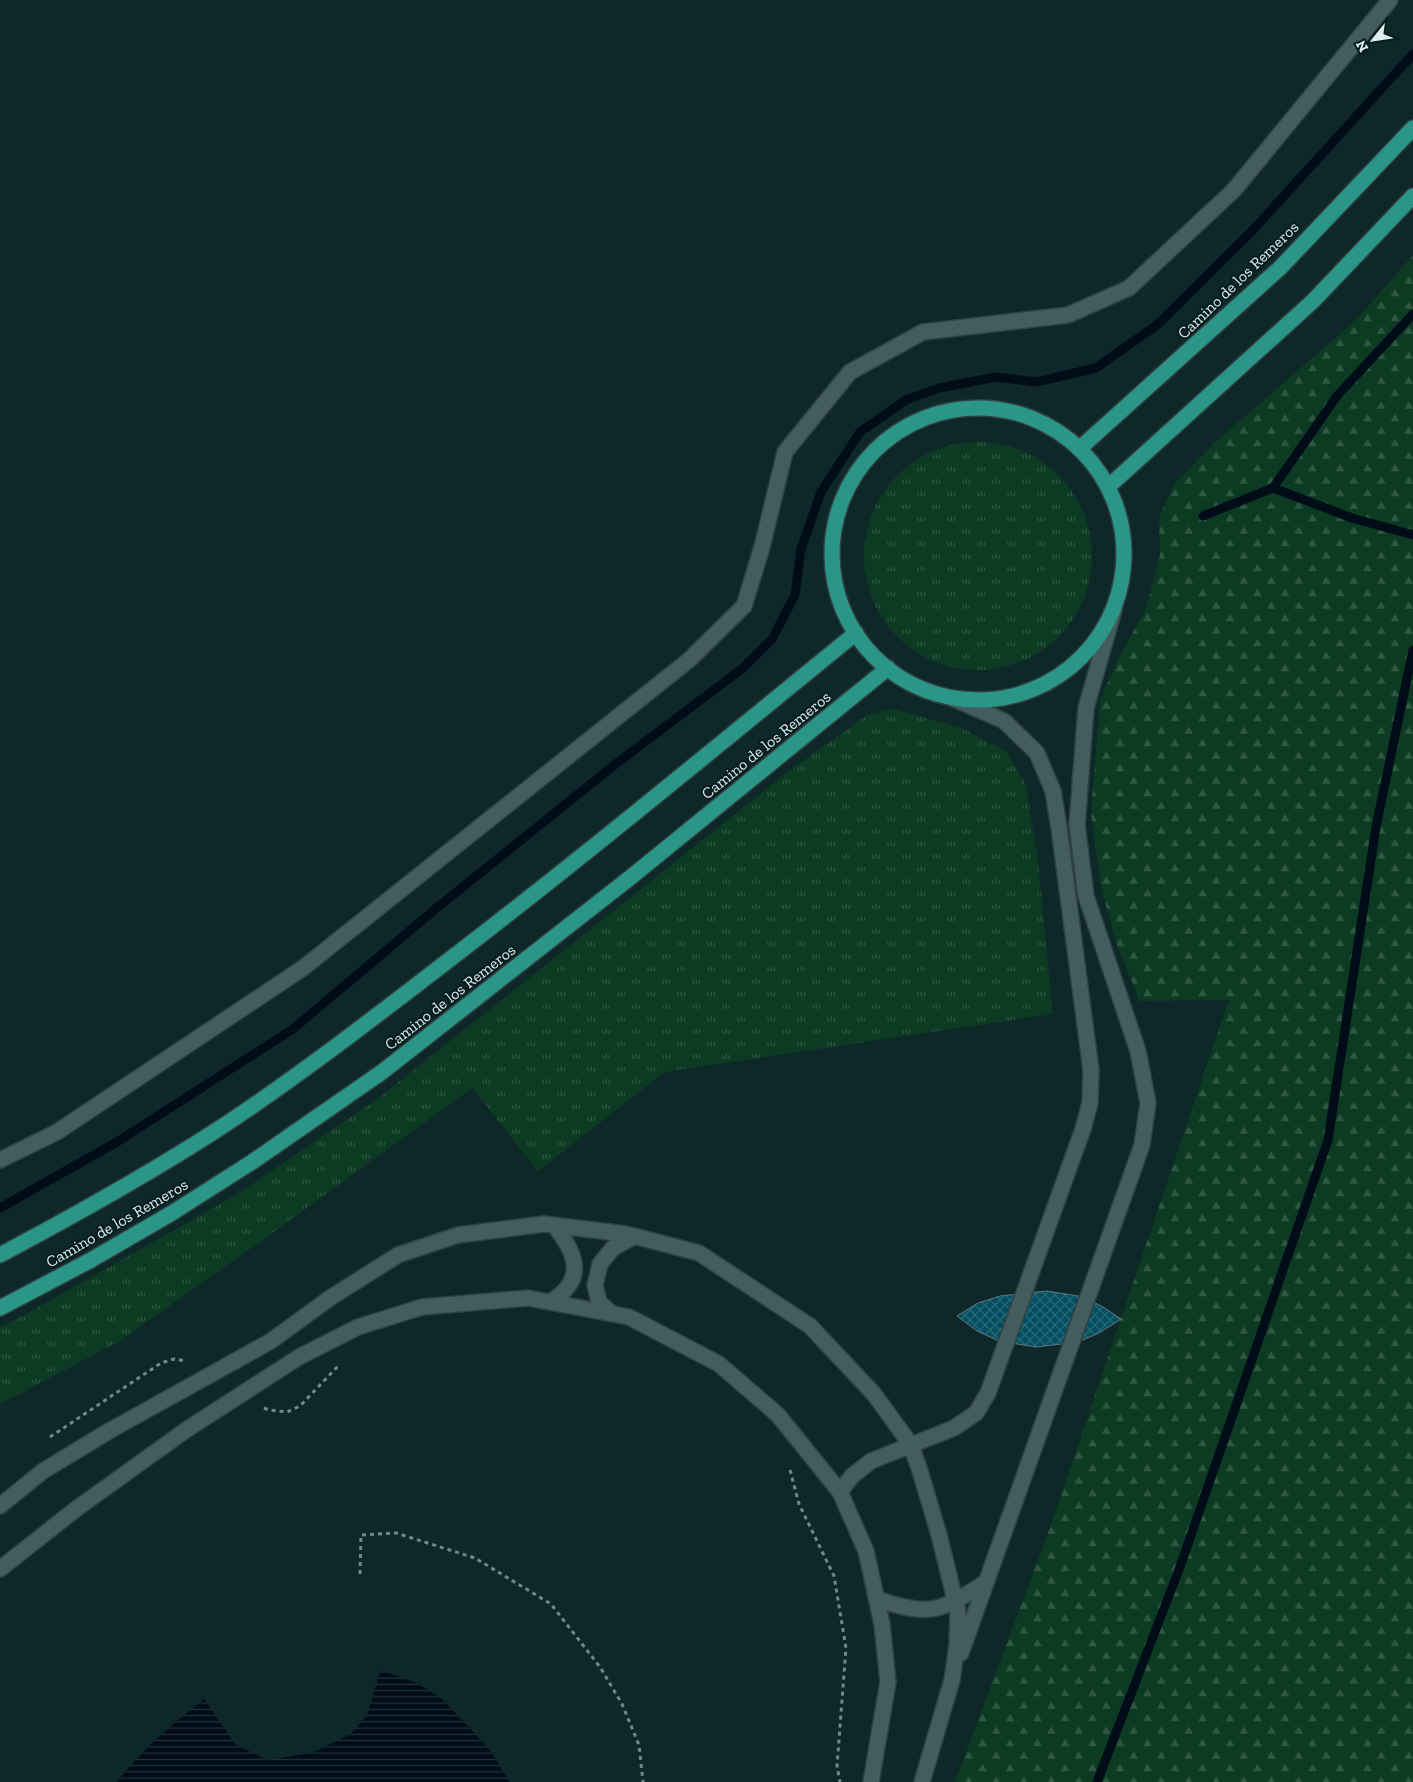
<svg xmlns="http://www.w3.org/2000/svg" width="1413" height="1782" viewBox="0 0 1413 1782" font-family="'Zilla Slab',serif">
  <defs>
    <pattern id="grass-tufts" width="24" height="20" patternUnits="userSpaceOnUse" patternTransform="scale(1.25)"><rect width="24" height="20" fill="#0c3a22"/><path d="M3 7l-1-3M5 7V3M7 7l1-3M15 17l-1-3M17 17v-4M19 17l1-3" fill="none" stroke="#2f5742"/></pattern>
    <pattern id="forest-firs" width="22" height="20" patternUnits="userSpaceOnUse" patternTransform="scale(1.25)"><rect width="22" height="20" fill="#0c3a22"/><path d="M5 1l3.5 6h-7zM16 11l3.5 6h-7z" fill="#2f5742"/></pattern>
    <pattern id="water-rules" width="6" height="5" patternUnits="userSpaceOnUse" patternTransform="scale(1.25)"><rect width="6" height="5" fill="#000c18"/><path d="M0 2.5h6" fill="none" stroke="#25303a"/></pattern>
    <pattern id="building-cross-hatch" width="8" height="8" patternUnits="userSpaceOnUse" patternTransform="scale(1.25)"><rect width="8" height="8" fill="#034e60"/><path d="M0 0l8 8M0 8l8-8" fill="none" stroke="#276877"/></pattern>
  </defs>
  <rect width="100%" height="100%" fill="#0e2728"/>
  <path fill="url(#grass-tufts)" d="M864 556a114 114 0 1 1 228 0a114 114 0 1 1-228 0Z
    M893 709 959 727 1006 751 1026 785 1038 861 1053 1014 665 1072 538 1171 472 1088 264 1239 120 1341 0 1404V1327L21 1317 236 1195 376 1100 789 771 867 715Z"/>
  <path fill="url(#forest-firs)" d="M1413 255V1782H955L1052 1522 1229 1000 1139 1001 1133 984 1116 943 1101 887 1091 813 1100 701 1119 657 1146 609 1160 555 1159 518 1174 484 1214 443 1354 322Z"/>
  <path fill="url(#water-rules)" d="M381 1670 416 1683 440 1697 489 1749 510 1782H117C143 1749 171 1725 204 1699L236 1745 268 1760 312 1753 351 1734 367 1715Z"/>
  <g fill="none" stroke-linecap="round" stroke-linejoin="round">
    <path stroke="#000c18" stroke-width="9" d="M1273 488 1352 518 1413 535
      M1203 516 1273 488 1337 396 1413 314
      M0 1208 117 1142 293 1029 439 906 617 763 743 668 772 639 795 595 801 549 821 492 860 432 906 400 939 388 996 377 1036 382 1096 368 1157 325 1253 230 1413 54
      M1097 1782 1180 1567 1328 1140 1376 827 1413 650"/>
  </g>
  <path fill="url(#building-cross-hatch)" stroke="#617982" d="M1047 1291 1084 1297 1103 1307 1121 1319 1099 1333 1078 1342 1036 1347 999 1341 977 1331 957 1316 978 1303 1000 1296Z"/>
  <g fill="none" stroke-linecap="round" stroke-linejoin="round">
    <defs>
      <path id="minor" d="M0 1160 57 1132 303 968 689 660 744 606 762 547 785 452 850 372 923 332 1068 315 1129 288 1234 190 1390 0
        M551 1302C556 1298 562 1294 566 1289 585 1268 568 1243 554 1225
        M612 1314 599 1302 595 1285 600 1264 613 1248 635 1236
        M840 1492 852 1476 871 1461 954 1428 976 1413 988 1393 1083 1129 1090 1103 1091 1070 1059 828 1053 791 1037 753 1004 721 952 698
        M0 1506 43 1471 109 1431 271 1341 330 1298 398 1255 458 1235 544 1224 626 1234 699 1253 810 1326 874 1394 911 1445 921 1474 939 1535 958 1612 957 1645 952 1680 922 1782
        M0 1569 76 1509 186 1430 299 1357 358 1327 422 1307 528 1298 629 1317 719 1364 778 1415 840 1492 866 1551 882 1624 888 1682 871 1782
        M877 1599C930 1617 940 1612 986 1582
        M961 1653 1142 1145 1148 1103 1138 1051 1086 896 1077 825 1086 708 1114 610"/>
      <path id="major" d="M832 554a146 146 0 1 1 292 0a146 146 0 1 1-292 0Z
        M1079 449 1280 268 1413 128
        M1108 487 1313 301 1413 196
        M0 1255C77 1214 153 1172 226 1124 303 1073 376 1016 449 960 587 854 721 743 856 633
        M0 1308 91 1260 172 1213 252 1162 382 1072 631 877 888 668"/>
    </defs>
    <use href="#minor" stroke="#314141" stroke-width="18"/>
    <use href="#major" stroke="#314141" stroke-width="18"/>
    <path stroke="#748889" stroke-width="3" stroke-dasharray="4 4" stroke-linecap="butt" d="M264 1408 269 1410 287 1412 300 1406 340 1364
      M50 1437 161 1363 174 1359 186 1361
      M790 1470 799 1504 834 1576 846 1648 837 1766 840 1782
      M360 1574 361 1535 396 1533 475 1558 551 1604 600 1667 622 1704 639 1745 643 1782"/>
    <use href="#minor" stroke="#435d5e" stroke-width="15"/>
    <use href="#major" stroke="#2a9687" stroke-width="15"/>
  </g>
  <g text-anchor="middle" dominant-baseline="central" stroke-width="4" stroke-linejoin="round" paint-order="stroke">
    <g font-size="16" fill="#deeded" stroke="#051d1f">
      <text transform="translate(1238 280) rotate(-44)">Camino de los Remeros</text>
      <text transform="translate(766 745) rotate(-39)">Camino de los Remeros</text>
      <text transform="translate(450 997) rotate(-38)">Camino de los Remeros</text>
      <text transform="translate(117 1223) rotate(-30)">Camino de los Remeros</text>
    </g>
  </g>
  <g transform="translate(1373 40) rotate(240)" stroke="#051d1f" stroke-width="4" paint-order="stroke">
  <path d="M0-4L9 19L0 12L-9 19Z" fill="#deeded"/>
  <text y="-8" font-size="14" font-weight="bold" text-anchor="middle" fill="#deeded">N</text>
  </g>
</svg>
